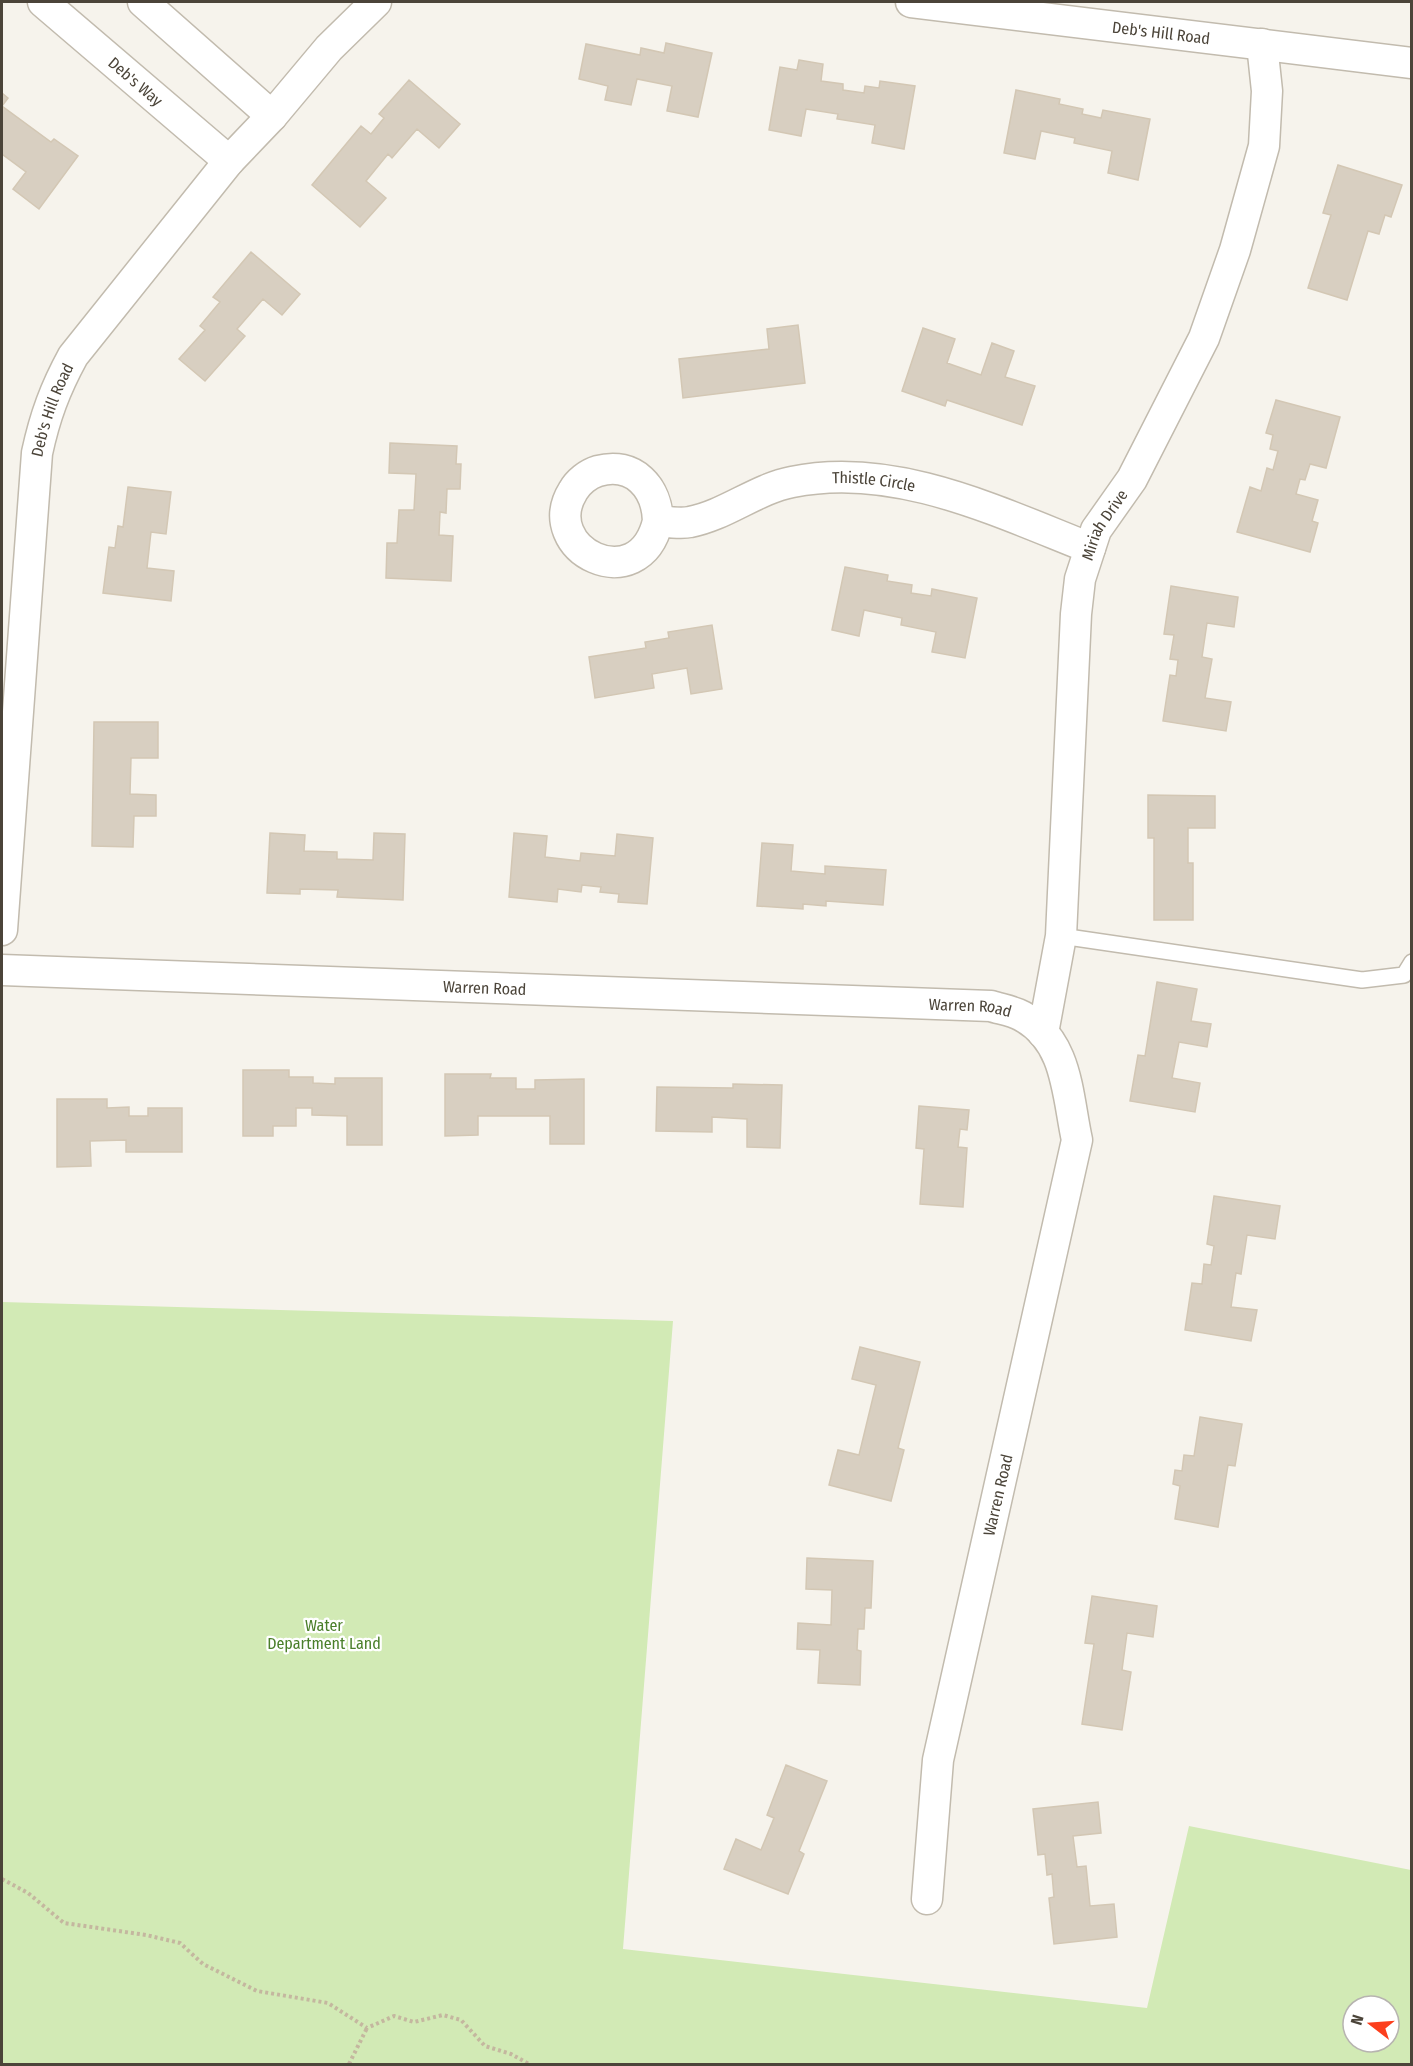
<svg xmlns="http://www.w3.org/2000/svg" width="1413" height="2066" viewBox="0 0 1413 2066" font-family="'Fira Sans Condensed',sans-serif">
  <rect width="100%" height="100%" fill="#f6f3ec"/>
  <path fill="#d2eab5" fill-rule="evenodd" d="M2 1302 673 1321 623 1949 1147 2008 1189 1826 1411 1870V2064H2ZM1353 2006H1389V2042H1353Z"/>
  <path fill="#d8cfc1" stroke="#d3c7b4" stroke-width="1.5" d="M666 43 712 53 698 117 667 111 672 86 637 79 631 105 605 100 608 86 579 79 586 44 640 55 641 48 664 53Z
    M799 60 823 64 821 81 843 84V90L864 93 865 86 879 88 880 81 915 86 904 149 872 143 875 125 837 119 838 114 806 109 801 136 769 130 780 67 797 70Z
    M409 80 460 124 439 148 417 129 392 158 388 154 366 181 386 198 360 227 312 185 361 126 371 134 384 118 379 114Z
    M1016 90 1060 99 1059 104 1083 109 1082 114 1101 118 1103 110 1150 119 1138 180 1108 173 1112 151 1074 143 1075 138 1041 131 1035 159 1004 153Z
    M2 93 8 98 2 106 51 142 54 139 78 156 39 209 13 189 26 172 2 154Z
    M1338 165 1402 185 1391 217 1385 215 1379 234 1368 231 1347 300 1308 288 1331 215 1323 213Z
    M251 252 300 294 282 315 263 299 237 329 245 336 205 381 179 359 205 330 200 326 220 302 213 297Z
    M798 325 805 383 683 398 679 359 769 349 767 329Z
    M923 328 955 339 947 363 981 375 992 343 1014 351 1005 377 1035 386 1022 425 947 400 945 406 902 391Z
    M1276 400 1340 417 1326 468 1310 464 1305 480 1300 479 1296 494 1318 500 1312 521 1318 523 1310 552 1237 532 1250 487 1261 491 1267 468 1273 470 1278 451 1270 449 1273 435 1266 433Z
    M390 443 457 446 456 464H461L460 489H447L446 513 440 512 439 535 453 536 451 581 386 578 387 543H397L399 510H414L416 474 389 473Z
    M128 487 171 492 166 534 151 532 147 568 174 571 171 601 103 593 109 547 115 548 118 526 123 527Z
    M845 567 888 575 887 581 912 585 911 593 931 596 932 589 977 598 965 658 932 652 936 632 901 625 902 618 864 610 859 636 832 630Z
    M1171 586 1238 597 1234 627 1207 623 1202 657 1212 659 1205 698 1231 702 1226 731 1163 721 1170 675 1176 676 1178 660 1170 659 1174 635 1164 634Z
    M712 625 722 689 691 694 687 668 652 674 654 688 595 698 589 657 646 648 645 642 669 638 668 632Z
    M94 722H158V758H131L130 794 156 795V816H134L133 847 92 846Z
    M1148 795 1215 796V828H1188V863H1193V920H1154V838H1148Z
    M270 833 305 835 304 851 337 852V859L373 860 374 833 405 834 403 900 337 897 338 890 300 889V894L267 893Z
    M514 833 547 836 545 857 580 861 581 853 615 856 617 834 653 838 647 904 618 902 619 894 600 892 601 887 582 885 581 892 558 889 557 902 509 897Z
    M762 843 793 845 791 871 825 874V866L886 870 883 905 826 901V906L803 904V909L757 906Z
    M1157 982 1197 989 1191 1021 1211 1024 1207 1047 1179 1042 1172 1078 1200 1083 1195 1112 1130 1101 1138 1055 1145 1056Z
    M243 1070H289V1077H313V1083L335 1084V1078H382V1145H347V1116L312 1115V1108H296V1126H273V1136H243Z
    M445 1074H491L490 1078H516V1089H535V1080L584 1079V1144H550V1116H478V1135L445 1136Z
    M733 1084 782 1085 780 1148 747 1147V1119L712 1117V1132L656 1131 657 1087 733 1088Z
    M57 1099H107V1108L129 1107V1116H148V1108H182V1152H126V1140L90 1141 91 1166 57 1167Z
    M919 1106 969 1110 967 1130 960 1129 958 1147 967 1148 963 1207 920 1204 924 1149 916 1148Z
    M1214 1196 1280 1206 1275 1239 1247 1235 1241 1274 1236 1273 1231 1307 1257 1310 1251 1341 1185 1330 1192 1283 1202 1284 1204 1264 1211 1265 1214 1246 1207 1244Z
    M860 1347 920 1362 898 1448 904 1450 891 1501 829 1485 838 1450 859 1455 876 1385 852 1379Z
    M1200 1417 1242 1424 1235 1466 1228 1465 1218 1527 1175 1519 1180 1486 1173 1484 1175 1470 1182 1471 1184 1455 1194 1456Z
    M807 1558 873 1561 871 1608H865L864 1629H858L857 1650 861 1651 860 1685 818 1683 820 1650 797 1649 798 1623 831 1625 832 1590 806 1589Z
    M1092 1596 1157 1606 1153 1637 1127 1633 1122 1670 1131 1672 1122 1730 1082 1724 1094 1644 1085 1643Z
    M786 1765 827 1781 799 1851 804 1854 788 1894 724 1869 736 1839 761 1850 774 1818 767 1815Z
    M1098 1802 1101 1833 1073 1836 1077 1867 1086 1866 1090 1906 1114 1904 1117 1937 1054 1944 1049 1898 1054 1897 1052 1874 1047 1875 1045 1854 1038 1855 1033 1809Z"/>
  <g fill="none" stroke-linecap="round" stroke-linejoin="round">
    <defs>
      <path id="lane" d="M1061 936 1362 980 1404 975 1412 962"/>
      <g id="street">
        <path id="s1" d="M43 2 229 161"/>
        <path d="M143 2 272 116"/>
        <path id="s2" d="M911 2 1412 63"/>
        <path id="s3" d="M658 521C657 488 634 461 598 471 588 474 578 482 573 491 537 549 639 601 658 521 668 522 681 524 690 522 726 515 756 489 792 482 894 461 996 511 1090 548"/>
        <path id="s4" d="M2 930 37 453C45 416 55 389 73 356L229 161 272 116 329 48 376 2"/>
        <path id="s5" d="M2 970 991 1006C1000 1009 1013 1011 1022 1016 1068 1041 1067 1094 1077 1140L938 1760 927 1899"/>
        <path id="s6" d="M1043 1033 1061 936 1076 614 1080 579 1096 530 1132 479 1204 338 1235 250 1264 146 1267 91 1262 44"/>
      </g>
    </defs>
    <use href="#lane" stroke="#c2bbae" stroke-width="18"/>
    <use href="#street" stroke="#c2bbae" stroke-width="33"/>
    <path stroke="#c4b79f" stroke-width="4" stroke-dasharray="3 3" stroke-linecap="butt" d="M2 1879 28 1893 64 1923 146 1935 180 1943 203 1964 257 1991 328 2003 367 2028 394 2016 414 2022 443 2015 461 2020 485 2046 511 2054 529 2064
      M349 2064 367 2028"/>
    <use href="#lane" stroke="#fff" stroke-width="15"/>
    <use href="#street" stroke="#fff" stroke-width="30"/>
  </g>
  <g text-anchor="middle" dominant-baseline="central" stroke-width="4.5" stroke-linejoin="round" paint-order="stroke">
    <g font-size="16" fill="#4b4439" stroke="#fff">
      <text stroke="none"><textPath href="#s2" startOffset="252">Deb's Hill Road</textPath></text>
      <text stroke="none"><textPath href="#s1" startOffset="122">Deb's Way</textPath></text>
      <text stroke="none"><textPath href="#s4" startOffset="524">Deb's Hill Road</textPath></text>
      <text stroke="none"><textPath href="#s3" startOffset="514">Thistle Circle</textPath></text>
      <text stroke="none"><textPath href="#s6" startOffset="516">Miriah Drive</textPath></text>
      <text stroke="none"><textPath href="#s5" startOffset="483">Warren Road</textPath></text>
      <text stroke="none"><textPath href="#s5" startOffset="969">Warren Road</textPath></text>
      <text transform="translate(998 1495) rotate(-77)">Warren Road</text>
    </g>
    <g font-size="16" fill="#4a7f2a" stroke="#fff">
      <text x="324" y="1625">Water<tspan x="324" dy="18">Department Land</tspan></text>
    </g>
  </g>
  <rect width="1413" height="2066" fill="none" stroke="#4b4439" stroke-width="6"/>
  <g transform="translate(1371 2024) rotate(287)"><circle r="28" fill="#ffffff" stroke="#b7b4b0" stroke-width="1.5"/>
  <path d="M0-4.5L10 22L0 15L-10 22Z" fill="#fc3f1d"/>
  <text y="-9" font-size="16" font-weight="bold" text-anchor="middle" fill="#4b4439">N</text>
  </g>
</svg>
